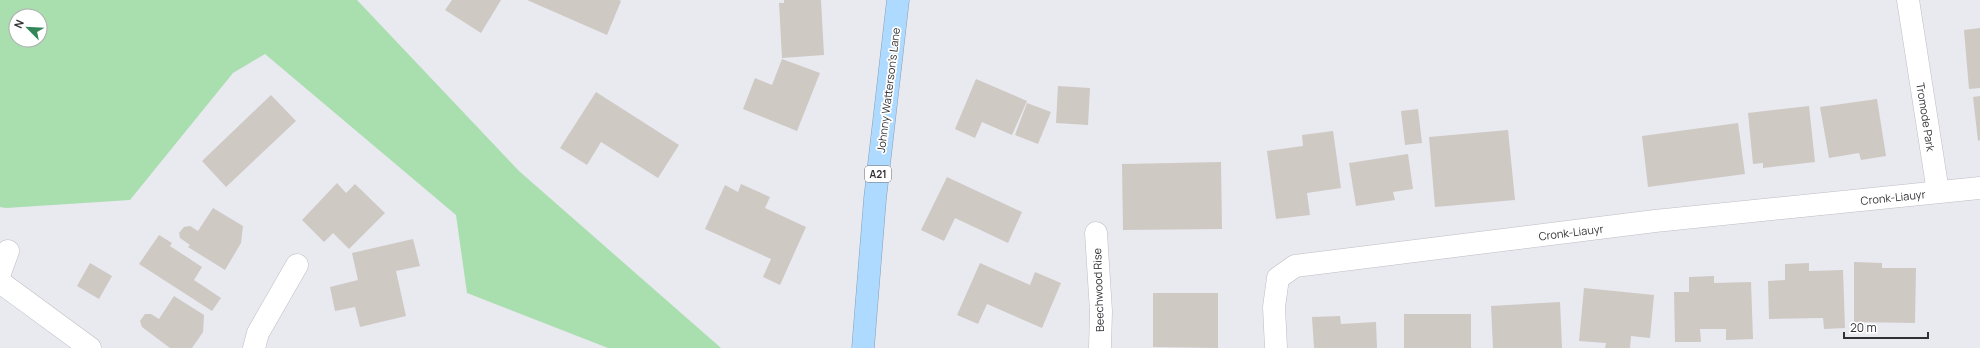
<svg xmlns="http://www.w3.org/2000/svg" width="1980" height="348" viewBox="0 0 1980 348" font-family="Manrope,sans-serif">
  <rect width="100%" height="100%" fill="#e9e9f0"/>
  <path fill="#a9deaf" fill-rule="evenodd" d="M0 0H357L519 171 721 348H608L467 293 456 215 265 54 233 73 130 200 6 208 0 207ZM16 16H40V40H16Z"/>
  <path fill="#cfc9c4" d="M452 0H501L481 33 445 10Z
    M527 0H619L621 1 607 35Z
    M784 0H821L824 55 782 58 779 3H784Z
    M1980 28V88L1969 89 1964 30Z
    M782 59 820 73 797 131 743 109 755 78 772 85Z
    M976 79 1027 101 1012 135 982 122 975 138 955 129Z
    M1058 86 1090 88 1088 125 1056 123Z
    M596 92 679 145 658 178 601 142 587 165 560 148Z
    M271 95 296 121 226 187 202 161Z
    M1980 96V140L1978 141 1973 97Z
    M1877 99 1886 156 1861 160 1859 153 1829 158 1820 107Z
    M1027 103 1051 112 1038 144 1015 135Z
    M1809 106 1815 162 1763 168V163L1753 164 1748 113Z
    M1418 109 1422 143 1405 145 1401 111Z
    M1738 123 1745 174 1648 187 1642 136Z
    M1508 130 1515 200 1435 207 1429 137Z
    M1333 131 1341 188 1307 193 1310 215 1276 219 1267 151 1303 146 1302 135Z
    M1408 154 1413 189 1393 192 1395 200 1356 206 1349 163Z
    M1221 162 1222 229 1123 230 1122 164Z
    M947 177 1022 212 1008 243 955 218 944 241 921 230Z
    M337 183 346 193 355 184 385 213 349 249 333 233 324 242 302 220Z
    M741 184 770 197 765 208 806 227 780 285 763 277 771 259 705 229 725 185 738 192Z
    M213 208 243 226 241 243 225 270 188 247 190 245 180 238 179 233 184 227 190 226 198 231Z
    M159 235 172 243 170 246 202 267 194 280 221 298 212 311 139 264Z
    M413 239 420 266 396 271 406 316 360 327 355 307 335 311 330 287 358 280 352 253Z
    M1854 262 1882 263V268H1916L1915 323 1854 322Z
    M90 263 112 276 99 299 77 286Z
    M980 263 1030 285 1035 272 1061 283 1042 328 987 304 978 324 957 315Z
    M1809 263V271L1843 270 1845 328 1824 329 1823 318 1769 319 1768 281 1785 280V264Z
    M1714 276V283L1751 282 1753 339 1726 340V329H1700L1701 342H1675L1674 292H1689V277Z
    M1584 288 1654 295 1650 338 1631 336 1630 348H1605L1606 343 1579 341Z
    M1153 293H1218V348L1153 347Z
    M174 296 204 315 203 332 192 348H170L142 327 140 321 145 314H151L159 319Z
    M1560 302 1562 348H1493L1491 306Z
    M1404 314H1471V348H1404Z
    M1340 316 1341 324 1376 322 1377 348H1314L1312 317Z"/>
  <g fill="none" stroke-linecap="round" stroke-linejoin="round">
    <defs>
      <path id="minor" d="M1908 0 1938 192
        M1096 233 1101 311 1100 348
        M0 273 8 251
        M0 282 90 348
        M254 348 258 333 297 265
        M1276 348 1274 307 1278 278 1295 266 1655 221 1980 188"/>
      <path id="highway" d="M863 348 875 199 898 0"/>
    </defs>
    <use href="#minor" stroke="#bdbdc3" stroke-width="23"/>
    <use href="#highway" stroke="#839fb8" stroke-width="23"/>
    <use href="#minor" stroke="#fff" stroke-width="22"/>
    <use href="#highway" stroke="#afdaff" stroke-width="22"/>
  </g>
  <g text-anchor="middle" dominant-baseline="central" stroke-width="3.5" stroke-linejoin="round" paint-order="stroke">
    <rect fill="#fff" stroke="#6f6f71" stroke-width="1" x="865" y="166" width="26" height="16" rx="3"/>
    <g font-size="10" font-weight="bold" fill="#313134">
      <text x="878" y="174">A21</text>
    </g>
    <g font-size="11" fill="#313134" stroke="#fff">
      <text transform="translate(888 90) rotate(-83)">Johnny Watterson's Lane</text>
      <text transform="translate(1926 117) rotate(81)">Tromode Park</text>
      <text transform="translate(1893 197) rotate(-6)">Cronk-Liauyr</text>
      <text transform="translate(1571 232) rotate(-7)">Cronk-Liauyr</text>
      <text transform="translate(1098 290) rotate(-92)">Beechwood Rise</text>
    </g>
  </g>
  <g transform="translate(28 28) rotate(294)"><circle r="19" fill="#ffffff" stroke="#adadae"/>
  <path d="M0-3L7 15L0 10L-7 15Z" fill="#328658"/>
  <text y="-6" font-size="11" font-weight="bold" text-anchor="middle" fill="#313134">N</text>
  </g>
  <path d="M1844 332v6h84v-6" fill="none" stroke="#313134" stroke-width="2"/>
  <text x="1850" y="332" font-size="12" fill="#313134" stroke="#ffffff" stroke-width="3" paint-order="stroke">20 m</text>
</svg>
